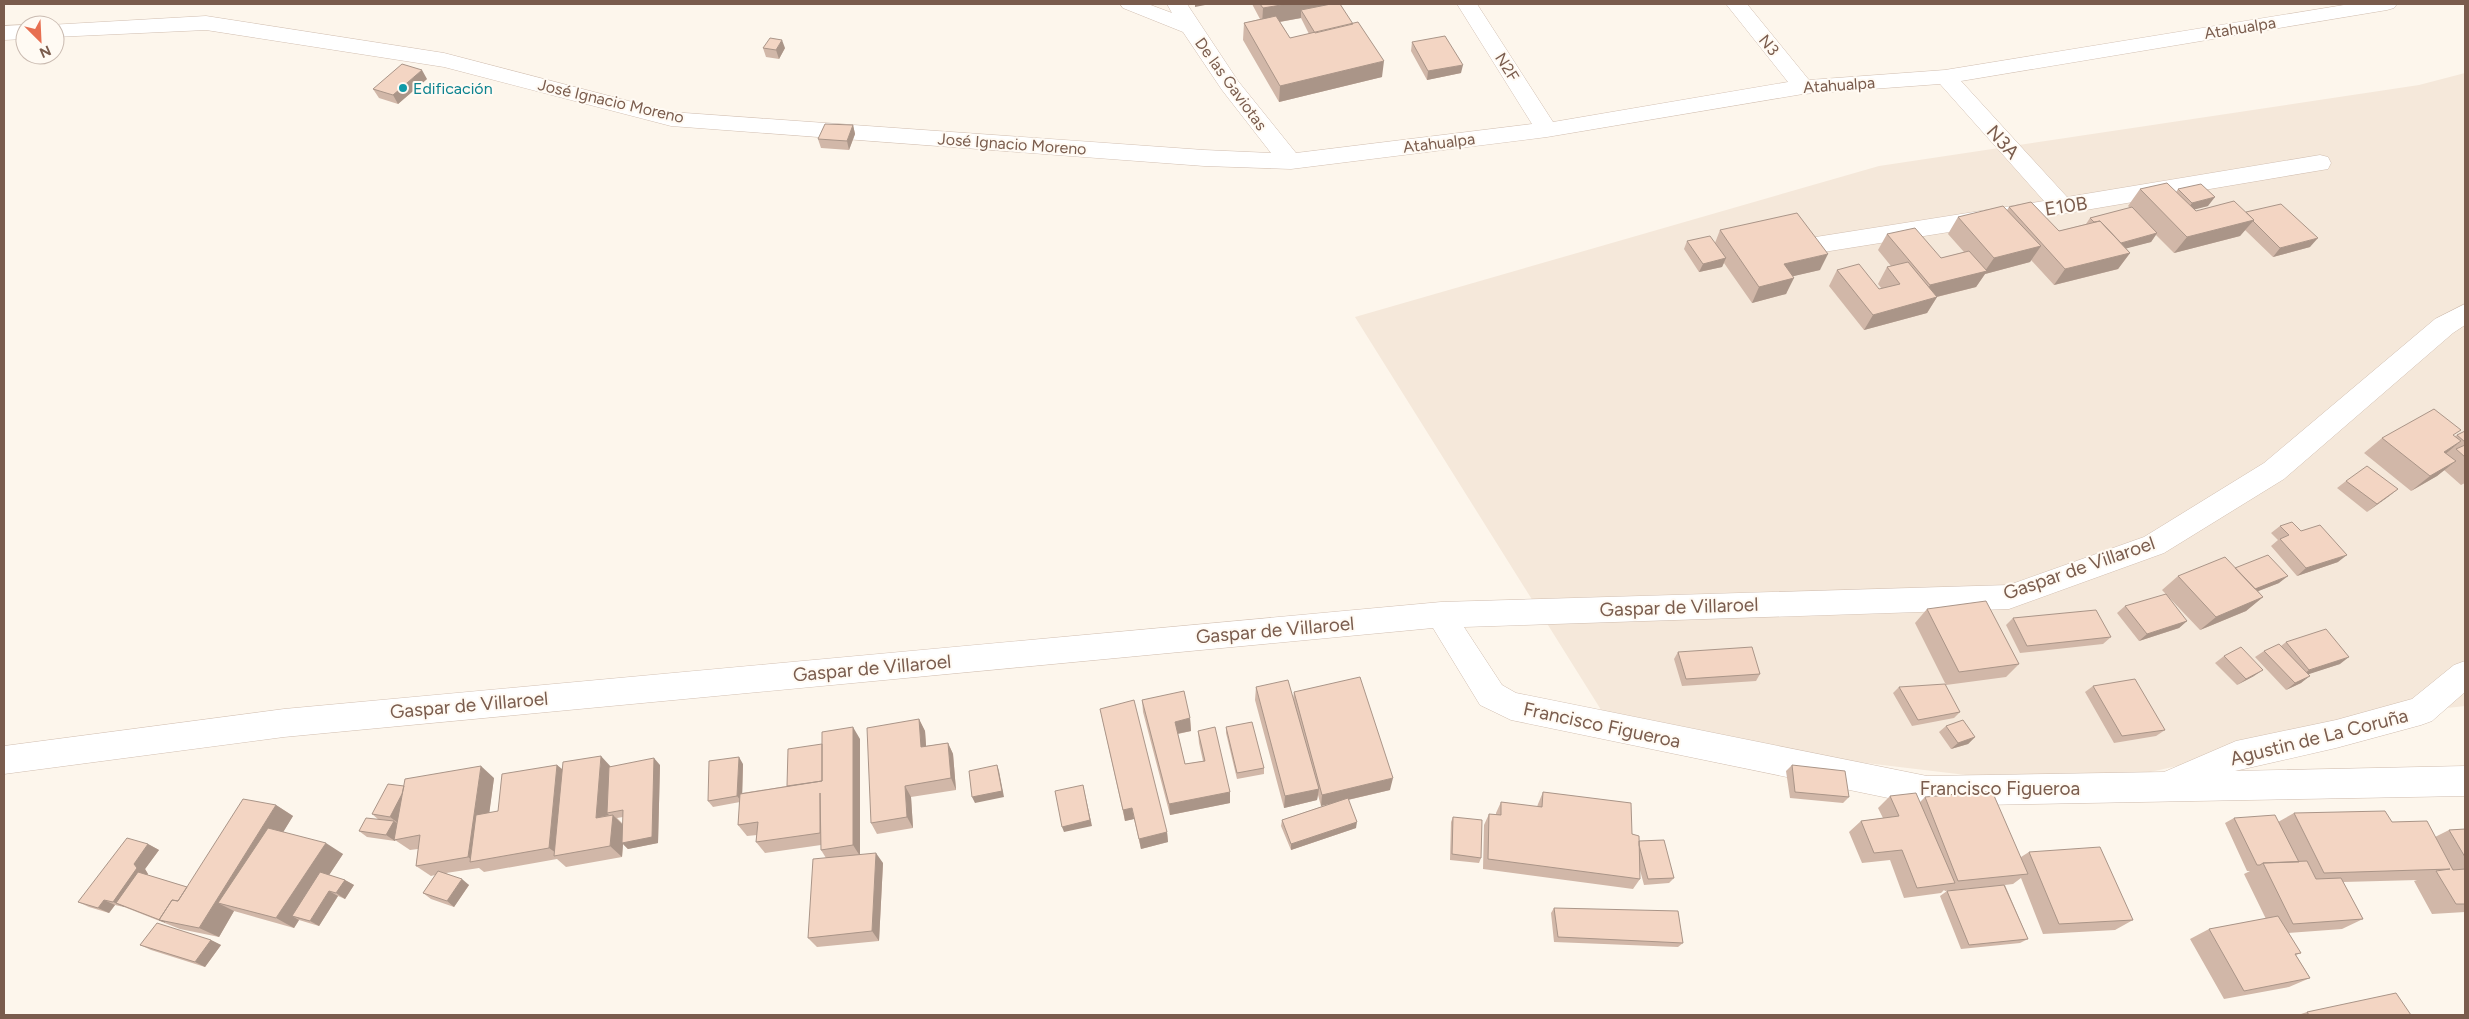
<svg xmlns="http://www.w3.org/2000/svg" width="2469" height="1019" viewBox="0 0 2469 1019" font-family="Figtree,sans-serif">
  <rect width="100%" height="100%" fill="#fdf6ec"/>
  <path fill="#f5e8da" d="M2465 73V706L2421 711 2146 773 1966 775 1849 761 1603 713 1355 317 1879 166 2419 85Z"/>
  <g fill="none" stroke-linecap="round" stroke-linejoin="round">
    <defs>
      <path id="street" d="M1120 4H1148L1172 13 1167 4H1187L1238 81 1296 153 1532 124 1457 4H1477L1553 122 1788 82 1726 4H1747L1809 80 1945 70 2350 4H2397L2394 8 2387 10 1961 81 2067 197 2320 155 2328 157 2331 163 2328 169 2062 214 1811 254 1803 251 1799 245 1803 239 2044 201 1940 84 1803 94 1547 137 1291 169 1204 166 671 126 444 67 206 30 55 37V25H49L206 16 444 53 671 112 1204 150 1271 153 1222 90 1183 32 1123 8Z
        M25 25V39L4 40V26Z
        M2465 304V325L2453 333 2284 479 2164 553 2009 609 1464 627 1502 685 1516 693 1927 776 2164 772 2236 741 2336 720 2412 699 2454 665 2465 661V692L2432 721 2421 725 2336 748 2235 771 2465 766V796L1927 806 1511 720 1480 705 1433 628 284 737 4 774V746L284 709 1441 602 2009 585 2144 537 2264 463 2435 319Z"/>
    </defs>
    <use href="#street" stroke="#d1beb0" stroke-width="1"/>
    <use href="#street" fill="#fff" fill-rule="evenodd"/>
  </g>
  <path fill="#d1b7a8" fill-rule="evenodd" d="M1252 4H1340L1382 77 1279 102 1243 40 1244 23 1260 19ZM1301 18 1309 34 1290 38 1280 22Z
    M1412 42 1461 73 1427 80 1411 51Z
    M763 48H785L779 59 766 57Z
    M427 79 398 104 379 98 373 89Z
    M853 125 855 134 849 150 821 148 818 139Z
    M2140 189 2176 192 2178 189 2208 206 2194 209 2196 211 2246 212 2310 247 2273 257 2245 230 2240 236 2174 253 2156 235 2151 242 2126 248 2130 253 2118 269 2054 285 2031 260 2030 262 1985 274 1976 287 1937 297 1927 313 1864 330 1829 286 1837 270 1879 289H1882L1878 284 1887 267 1891 266 1878 250 1887 234 1941 258 1964 252 1948 234 1958 217 2007 210 2009 207 2059 231 2086 224 2090 218 2130 208 2128 206Z
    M1720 230 1820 270 1793 276 1786 294 1752 303 1724 263 1722 267 1699 272 1684 249 1687 241 1715 243Z
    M2465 431V483L2461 485 2444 470 2437 476 2411 491 2364 453 2382 438 2454 436H2455Z
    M2346 481 2398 489 2367 512 2337 488Z
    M2280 526 2338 562 2297 576 2271 546 2278 540 2271 533Z
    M2235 568 2279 583 2258 591 2263 597 2246 611 2200 630 2162 590 2178 576Z
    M2125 606 2187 621 2179 628 2139 641 2117 613Z
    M1927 609 2019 664 2006 677 1946 685 1915 623Z
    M2013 618 2111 637 2103 644 2020 653 2006 625Z
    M2286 642 2340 664 2308 674 2301 683 2286 690 2255 657 2264 651 2281 646Z
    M1678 652 1760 674 1756 681 1682 686 1674 659Z
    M2224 656 2254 676 2237 685 2215 663Z
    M2093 686 2165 730 2156 736 2114 743 2085 692Z
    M1256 687 1293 699 1294 692 1390 790 1348 800 1356 828 1291 850 1281 826 1282 820 1332 803 1321 806 1318 795 1317 800 1284 808 1255 700Z
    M1899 687 1960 712 1954 718 1912 726 1893 693Z
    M1142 700 1190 718 1191 731 1178 734 1185 764 1203 761 1199 743 1198 731 1230 792V803L1170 815 1143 712Z
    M1100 709 1167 832 1168 842 1141 849 1134 819 1125 821Z
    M919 719 925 731 926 746 948 743 953 754 956 790 911 797 913 828 877 834 871 823Z
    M1946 726 1975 737 1968 744 1951 749 1939 732Z
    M1226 727 1264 768V774L1237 779 1226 733Z
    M860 739V855L883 863 879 941 817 947 808 938 826 858 821 850V845L765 853 756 842 757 835 747 836 738 825 740 802 713 807 708 801 743 764 742 793 787 786Z
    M557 765 562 769 660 765 658 843 628 849 623 844 622 857 566 867 557 859 484 872 479 868 446 873 469 885 454 907 431 899 423 893 435 875 431 876 416 866 418 849 410 850 395 840V841L367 837 359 831 379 820 372 814 404 786 494 778 489 813 498 811ZM623 817V824L617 818Z
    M1792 765 1849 797 1843 803 1790 798 1786 771Z
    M1543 792 1632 834 1674 878 1669 883 1644 885 1640 870V879L1633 889 1483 869 1484 825 1489 814 1496 815V813L1501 802 1537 807 1538 804Z
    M1890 796 1920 802 1925 797 2021 857 2029 852 2133 920 2115 930 2043 934 2021 878 2013 884 2005 885 2028 939 2020 943 1961 949 1940 896 1947 891 1995 886 1945 891 1944 890 1941 893 1904 898 1890 860 1862 863 1849 832 1861 821 1883 818 1878 808Z
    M276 805 293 816 283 832 343 854 329 875 345 880 354 885 345 899 338 896 319 926 299 920 294 928 234 911 219 937 180 929 124 907 115 905 109 913 89 907 78 902 148 844 159 850 145 869 148 874 147 875 187 887Z
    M2294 813 2392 822 2435 837 2449 830 2465 829V912L2432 914 2414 881 2417 880 2343 882 2363 919 2342 929 2288 933 2301 953 2296 955 2310 978 2289 987 2224 999 2190 939 2209 929 2266 919 2244 874 2250 871H2247L2225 823 2234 818 2278 822Z
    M1453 817 1481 858 1479 863 1450 860 1451 822Z
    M1554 908 1683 943 1678 947 1554 942 1551 913Z
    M211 940 221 945 205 967 151 950 140 945Z
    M2307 1012 2411 1015H2298Z"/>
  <path fill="#aa9588" d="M1195 4H1210L1195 7Z
    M1287 4H1339L1301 10V18L1262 25 1263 8Z
    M782 40 785 48 779 59 776 50Z
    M1384 61 1382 77 1279 102 1280 86Z
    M1463 65 1461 73 1427 80 1428 71Z
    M422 70 427 79 398 104 393 95Z
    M853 125 855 134 849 150 847 141Z
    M2215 197 2208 206 2185 212 2192 203Z
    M2254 220 2240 236 2174 253 2187 237Z
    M2157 233 2151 242 2109 253 2115 245Z
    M2318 238 2310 247 2273 257 2280 248Z
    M2041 246 2030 262 1985 274 1976 287 1920 301 1930 285 1985 271 1994 258Z
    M2130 253 2118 269 2054 285 2065 269Z
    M1828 254 1820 270 1777 280 1784 264Z
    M1726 258 1722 267 1699 272 1703 264Z
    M1794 278 1786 294 1752 303 1759 287Z
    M1937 297 1927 313 1864 330 1873 315Z
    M2461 441 2443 456 2444 452Z
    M2456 461 2437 476 2411 491 2430 476Z
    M2398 489 2388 497 2367 512 2377 504Z
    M2347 555 2338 562 2297 576 2306 568Z
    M2288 576 2279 583 2238 599 2247 592Z
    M2263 597 2246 611 2200 630 2216 617Z
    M2187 621 2179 628 2139 641 2147 634Z
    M2349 657 2340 664 2300 677 2309 670Z
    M2263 670 2254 676 2237 685 2246 679Z
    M2310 676 2301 683 2286 690 2295 683Z
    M1190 718 1191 731 1176 734 1175 722Z
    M919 719 925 731 927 759 921 747Z
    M853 727 860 739V856L853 845Z
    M1975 737 1968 744 1951 749 1958 743Z
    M948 743 953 754 956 790 951 778Z
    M601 756 612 768 607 813 609 815 596 818Z
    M739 757 743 764 742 802 737 796Z
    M654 758 660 765 658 843 628 849 623 844 622 857 610 846 613 815 624 826Z
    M557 765 570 776 559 855 549 848Z
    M997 765 999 771 1004 797 975 803 972 797Z
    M481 766 494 778 483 860 473 861 468 857Z
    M1393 778 1390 790 1321 806 1322 795Z
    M1083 785 1092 826 1064 832 1062 827Z
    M406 786 398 823 390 817Z
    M905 786 911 797 913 828 907 817Z
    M1319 789 1317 800 1284 808 1285 796Z
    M1230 792V803L1170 815 1169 804Z
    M276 805 293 816 237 908 218 903 234 911 219 937 199 928Z
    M1132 808 1134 819 1125 821 1123 810Z
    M394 821 402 827 395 841 386 835Z
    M1357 822 1356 828 1291 850V844Z
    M1167 832 1168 842 1141 849 1139 839Z
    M326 843 343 854 300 919 292 916 299 920 294 928 276 918Z
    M148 844 159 850 145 869 148 874 124 907 113 902 134 864Z
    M876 853 883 863 879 941 872 931Z
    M462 879 469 885 454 907 447 901Z
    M345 880 354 885 345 899 336 893Z
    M329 891 338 896 319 926 310 921Z
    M104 900 115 905 109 913 98 908Z
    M211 940 221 945 205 967 195 962Z"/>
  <path fill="#f3d5c3" stroke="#aa9588" d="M1260 4H1287L1263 8Z
    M1331 4H1340L1353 24 1315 33 1301 10Z
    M1276 16 1290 38 1358 22 1384 61 1280 86 1244 23Z
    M1445 36 1463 65 1428 71 1412 42Z
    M770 38 782 40 776 50 763 48Z
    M402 64 422 70 393 95 373 89Z
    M825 124 853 125 847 141 818 139Z
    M2167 183 2196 211 2234 201 2254 220 2187 237 2140 189Z
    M2201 184 2215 197 2192 203 2178 189Z
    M2031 202 2059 231 2100 221 2130 253 2065 269 2009 207Z
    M2281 204 2318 238 2280 248 2253 221 2254 220 2246 212Z
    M2003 206 2041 246 1994 258 1958 217Z
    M2132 207 2157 233 2121 243 2100 221 2094 222 2090 218Z
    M1797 213 1828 254 1784 264 1794 278 1759 287 1720 230Z
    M1915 228 1941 258 1969 251 1987 271 1930 285 1887 234Z
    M1710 236 1726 258 1703 264 1687 241Z
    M1908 262 1937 297 1873 315 1837 270 1859 264 1879 289 1900 284 1887 267Z
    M2434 409 2461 430 2453 435 2461 441 2444 452 2456 461 2430 476 2382 438Z
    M2465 431V442L2457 435Z
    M2465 445V457L2456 449Z
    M2367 466 2398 489 2377 504 2346 481Z
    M2292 522 2301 531 2320 525 2347 555 2306 568 2280 539 2289 535 2280 526Z
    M2268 555 2288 576 2255 589 2235 568Z
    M2225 557 2263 597 2216 617 2178 576Z
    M2166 594 2187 621 2147 634 2125 606Z
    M1986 601 2019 664 1959 672 1927 609Z
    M2096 610 2111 637 2027 646 2013 618Z
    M2326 629 2349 657 2309 670 2286 642Z
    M2279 644 2310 676 2295 683 2264 651Z
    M1752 647 1760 674 1686 679 1678 652Z
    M2241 647 2263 670 2246 679 2224 656Z
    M1360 677 1393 778 1322 795 1294 692Z
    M2135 679 2165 730 2122 736 2093 686Z
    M1288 680 1319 789 1285 796 1256 687Z
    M1945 684 1960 712 1918 720 1899 687Z
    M1184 691 1190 718 1175 722 1185 764 1205 761 1198 731 1215 727 1230 792 1169 804 1142 700Z
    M1134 700 1167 832 1139 839 1132 808 1123 810 1100 709Z
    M919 719 921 747 948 743 951 778 905 786 907 817 871 823 867 728Z
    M1963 720 1975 737 1958 743 1946 726Z
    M1252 722 1264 768 1237 773 1226 727Z
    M853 727V845L821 850 820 793V833L756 842 758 822 738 825 740 794 822 781V732Z
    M822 744V781L787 786 788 749Z
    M601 756 596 818 613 815 610 846 554 856 563 762Z
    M739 757 737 796 708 801 709 761Z
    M654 758 652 837 622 843 623 810 607 813 609 767Z
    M557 765 549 848 470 862 476 815 498 811 502 774Z
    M997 765 1002 791 972 797 969 771Z
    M1792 765 1845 771 1849 797 1795 792Z
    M481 766 468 857 416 866 420 835 394 840 405 779Z
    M388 784 404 786 402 794 390 817 372 814Z
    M1083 785 1090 820 1062 827 1055 791Z
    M1992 791 2028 874 1958 881 1925 797Z
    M1543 792 1631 803 1632 834 1639 836 1640 879 1488 859 1489 814 1501 815V802L1542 807Z
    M1916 793 1955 883 1917 888 1902 850 1874 853 1861 821 1899 816 1890 796Z
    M1348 798 1357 822 1291 844 1282 820Z
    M243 799 276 805 199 928 159 920 172 900 178 901Z
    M2385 811 2392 822 2427 821 2453 870 2465 869V904H2456L2436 871 2450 869 2324 873 2294 813Z
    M2275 815 2299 862 2263 863 2260 865H2257L2234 818Z
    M1453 817 1482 820 1481 858 1452 854Z
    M366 818 394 821 386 835 359 831Z
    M268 828 326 843 276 918 218 903Z
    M2465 829V857L2449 830Z
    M127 838 148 844 134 864 137 868 113 902 104 900 98 908 78 902Z
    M1664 840 1674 878 1648 879 1639 845V841Z
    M2100 847 2133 920 2059 924 2029 852Z
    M876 853 872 931 808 938 813 859Z
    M2307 861 2316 879 2341 878 2363 919 2293 924 2263 863Z
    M438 871 462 879 447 901 423 893Z
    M138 872 187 887 178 901 172 900 159 920 165 922 116 903Z
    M320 872 345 880 336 893 329 891 310 921 292 916Z
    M2004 885 2028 939 1969 945 1947 891Z
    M1554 908 1678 911 1683 943 1558 937Z
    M2278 916 2301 953 2295 954 2310 978 2244 991 2209 929Z
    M157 923 211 940 195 962 140 945Z
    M2396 993 2411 1015H2309L2307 1012Z"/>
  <circle fill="#0f9aa8" stroke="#fffaf3" stroke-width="2" cx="403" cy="88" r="5"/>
  <g text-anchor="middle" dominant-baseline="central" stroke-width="4" stroke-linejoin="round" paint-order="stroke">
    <g font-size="16" fill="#7a5c4d" stroke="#fffaf3">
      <text transform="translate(2240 28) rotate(-9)">Atahualpa</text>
      <text transform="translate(1769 45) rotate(51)">N3</text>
      <text transform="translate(1507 67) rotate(58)">N2F</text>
      <text transform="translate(1231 84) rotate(54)">De las Gaviotas</text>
      <text transform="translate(1839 85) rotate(-4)">Atahualpa</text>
      <text transform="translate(611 101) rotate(13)">José Ignacio Moreno</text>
      <text transform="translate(1439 143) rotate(-7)">Atahualpa</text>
      <text transform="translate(1012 144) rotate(4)">José Ignacio Moreno</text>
    </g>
    <g font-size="16" fill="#0d838f" stroke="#fffaf3" text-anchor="start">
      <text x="413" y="88">Edificación</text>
    </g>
    <g font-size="19" fill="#7a5c4d" stroke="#fffaf3">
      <text transform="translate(2003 142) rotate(48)">N3A</text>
      <text transform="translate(2066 206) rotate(-9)">E10B</text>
      <text transform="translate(2079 568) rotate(-19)">Gaspar de Villaroel</text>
      <text transform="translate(1679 607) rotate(-2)">Gaspar de Villaroel</text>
      <text transform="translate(1275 630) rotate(-5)">Gaspar de Villaroel</text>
      <text transform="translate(872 668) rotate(-5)">Gaspar de Villaroel</text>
      <text transform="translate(469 705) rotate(-5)">Gaspar de Villaroel</text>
      <text transform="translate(1602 725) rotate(12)">Francisco Figueroa</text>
      <text transform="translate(2319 737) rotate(-14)">Agustin de La Coruña</text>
      <text x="2000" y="788">Francisco Figueroa</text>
    </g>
  </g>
  <rect width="2469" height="1019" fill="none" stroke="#7a5c4d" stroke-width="10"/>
  <g transform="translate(40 40) rotate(156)"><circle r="24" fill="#fffaf3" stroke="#cabbb1"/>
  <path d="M0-4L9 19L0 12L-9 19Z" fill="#e76f51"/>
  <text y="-8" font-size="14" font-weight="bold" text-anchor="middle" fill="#7a5c4d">N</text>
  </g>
</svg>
